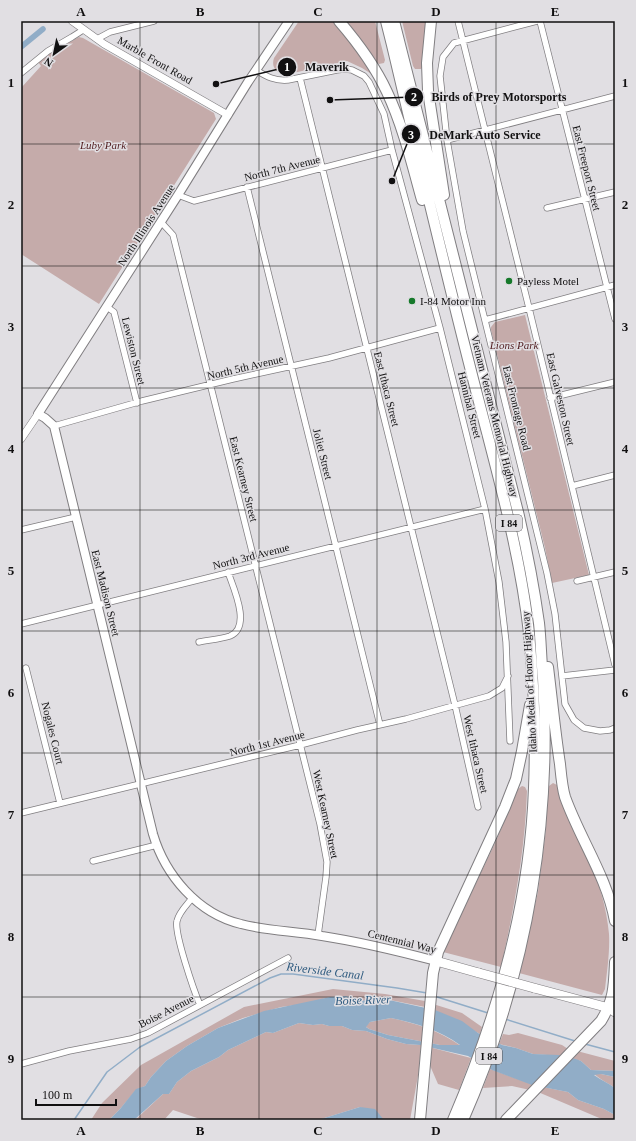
<svg xmlns="http://www.w3.org/2000/svg" width="636" height="1141" viewBox="0 0 636 1141" font-family="Georgia,serif">
  <rect width="100%" height="100%" fill="#e1dfe3"/>
  <path fill="#c5abaa" d="M299 21H334L348 36 372 71 370 73 362 68 347 61 284 75C276 72 271 67 274 58Z
    M346 21H375L385 60 384 63 379 64 375 61Z
    M402 21H426L423 66 421 69H415L413 66Z
    M79 37 83 38 214 113 216 119 99 304 21 254V88L41 66 38 62 53 51Z
    M525 315 589 575 552 583 545 548 491 330V327L495 322Z
    M553 783 557 785C577 832 605 883 609 934 610 951 607 972 605 989L602 995 519 973 538 892 546 829 547 792 549 786Z
    M522 786 525 787 527 791C525 851 514 909 501 967L443 952 496 841 518 789Z
    M333 989 385 994 425 1001V1007L380 998 362 1001 346 996 330 997 304 1004 281 1007 243 1018 218 1028 187 1046 166 1061 151 1077 145 1086 136 1090 120 1109 109 1120H91L102 1103 141 1065 244 1007Z
    M433 1004 462 1013 482 1027 480 1034 432 1009Z
    M391 1018C415 1023 440 1031 461 1046L440 1045 388 1035 369 1029 365 1026 370 1022Z
    M299 1023 313 1025 322 1024 329 1026H342L352 1030 366 1031 387 1039 406 1044 421 1045 419 1070 410 1120H384L383 1119 360 1107 318 1120H203L173 1110 164 1120H135L163 1094H169L177 1082 191 1071 219 1057 228 1050 266 1032 273 1033Z
    M518 1033 562 1045 568 1049 562 1056 533 1054 516 1048 499 1044 503 1034 509 1035Z
    M429 1047 471 1058 459 1090 438 1084 428 1061Z
    M577 1051 615 1061V1071L591 1070 581 1061 570 1058Z
    M490 1069 534 1085 530 1090 512 1086 483 1088Z
    M594 1074H601L615 1077V1088C608 1083 601 1080 594 1074Z
    M543 1087 568 1092 578 1100 604 1109 615 1115V1120H604L538 1092Z"/>
  <path fill="#91adc7" fill-rule="evenodd" d="M346 996 361 1001 380 998 435 1010 462 1021 478 1033 502 1045 516 1048 533 1054 559 1055 576 1059 581 1061 591 1070 615 1071V1077L601 1074 594 1075C601 1080 608 1083 615 1088V1115L604 1109 578 1100 568 1092 532 1085 492 1070 468 1056 420 1045 406 1044 387 1039 366 1031 352 1030 342 1026H329L322 1024 313 1025 299 1023 273 1033 266 1032 228 1050 219 1057 191 1071 177 1082 169 1094H163L134 1120H109L120 1109 136 1089 145 1086 151 1077 166 1061 187 1046 218 1028 264 1011 330 997ZM391 1018C415 1023 440 1030 460 1045H440L388 1035 369 1029 366 1027 370 1022Z
    M360 1107 375 1109 384 1120H318Z"/>
  <g fill="none" stroke-linecap="round" stroke-linejoin="round">
    <path stroke="#91adc7" stroke-width="1.5" d="M434 996 488 1013
      M505 1019 575 1041
      M585 1044 615 1052
      M74 1120 107 1072 140 1047 270 978 281 974H293L397 988 427 993"/>
    <path stroke="#91adc7" stroke-width="5.5" d="M21 47 43 29"/>
    <defs>
      <path id="minor" d="M458 21 529 308 615 665
        M537 21 454 43 443 57 440 76 447 140 463 231 547 573 555 614 565 704 574 720 584 728 600 731 610 730 615 728
        M540 21 615 319
        M97 39 110 32 154 21
        M256 70C267 77 275 81 288 80L337 70 345 69 352 70 364 76 369 82 384 114 392 150 440 328 485 509 499 582 506 642 510 741
        M21 73 48 51 72 37 83 30
        M300 78 455 705 478 807
        M447 140 615 96
        M247 187 380 725
        M178 195 194 201 392 150
        M547 208 615 192
        M161 222 173 235 320 824 327 862 326 877 318 935
        M107 307 114 312 137 403
        M485 320 615 285
        M550 398 615 382
        M54 426 142 401 233 379 329 358 440 328
        M572 486 615 475
        M21 530 76 517
        M577 581 615 572
        M21 624 485 509
        M199 642C209 640 221 639 230 636 252 627 233 587 228 572
        M26 668 60 803
        M562 676 615 670
        M21 813 300 745 357 730 406 719 489 696 502 688 508 676
        M93 861 157 845
        M193 897C187 905 179 912 177 921 174 933 194 991 200 1005
        M21 1064 69 1051 131 1039 148 1033 288 958"/>
      <path id="tertiary" d="M72 21 104 44 228 115
        M21 439 38 414"/>
      <path id="secondary" d="M289 21 248 82 178 195 38 414 45 418 54 426 153 834C165 875 198 914 241 924 267 931 295 931 322 936 361 942 398 951 436 961"/>
      <path id="primary" d="M436 961 479 973
        M534 988 609 1008 615 1012"/>
      <path id="motorway" d="M339 21C358 43 375 66 387 92 403 126 412 164 422 200
        M386 21 392 45C417 151 442 257 469 363 491 451 519 543 529 633 534 684 536 737 534 788 530 903 498 1015 453 1120
        M394 21 519 516C527 551 534 587 539 623 541 641 541 660 543 678 552 832 525 979 463 1120
        M431 21 427 63 428 91 444 195
        M548 667C552 699 555 732 560 764 561 774 562 787 565 797 580 839 607 877 615 921
        M420 1120 433 973 438 952 505 807 516 779 522 751 530 705
        M506 1120 601 1021C614 1000 614 986 615 962"/>
    </defs>
    <use href="#minor" stroke="#807e81" stroke-width="7"/>
    <use href="#tertiary" stroke="#807e81" stroke-width="8"/>
    <use href="#secondary" stroke="#807e81" stroke-width="10"/>
    <use href="#primary" stroke="#807e81" stroke-width="10"/>
    <use href="#motorway" stroke="#807e81" stroke-width="12"/>
    <use href="#minor" stroke="#fff" stroke-width="5.5"/>
    <use href="#tertiary" stroke="#fff" stroke-width="7"/>
    <use href="#secondary" stroke="#fff" stroke-width="8"/>
    <use href="#primary" stroke="#fff" stroke-width="9"/>
    <use href="#motorway" stroke="#fff" stroke-width="10"/>
    <defs>
      <path id="primary-bridge" d="M479 973 534 988"/>
    </defs>
    <use href="#primary-bridge" stroke="#807e81" stroke-width="10" stroke-linecap="butt"/>
    <use href="#primary-bridge" stroke="#fff" stroke-width="9"/>
  </g>
  <path fill="none" stroke="#111011" stroke-width="1" stroke-opacity="0.55" d="M140 21V1120M259 21V1120M377 21V1120M496 21V1120M21 144H615M21 266H615M21 388H615M21 510H615M21 631H615M21 753H615M21 875H615M21 997H615"/>
  <g fill="#16792b" stroke="#e1dfe3" stroke-width="1.5">
    <circle cx="509" cy="281" r="4"/>
    <circle cx="412" cy="301" r="4"/>
  </g>
  <g text-anchor="middle" dominant-baseline="central" stroke-width="3" stroke-linejoin="round" paint-order="stroke">
    <g fill="#e1dfe3" stroke="#4f4e50" stroke-width="1">
      <rect x="496" y="515" width="26" height="16" rx="3"/>
      <rect x="476" y="1048" width="26" height="16" rx="3"/>
    </g>
    <g font-size="10" font-weight="bold" fill="#111011">
      <text x="509" y="523">I 84</text>
      <text x="489" y="1056">I 84</text>
    </g>
    <g font-size="11" fill="#111011" stroke="#e1dfe3">
      <text transform="translate(155 60) rotate(30)">Marble Front Road</text>
      <text transform="translate(282 168) rotate(-14)">North 7th Avenue</text>
      <text transform="translate(587 168) rotate(76)">East Freeport Street</text>
      <text transform="translate(146 225) rotate(-57)">North Illinois Avenue</text>
      <text transform="translate(134 351) rotate(76)">Lewiston Street</text>
      <text transform="translate(245 367) rotate(-13)">North 5th Avenue</text>
      <text transform="translate(387 389) rotate(76)">East Ithaca Street</text>
      <text transform="translate(561 399) rotate(77)">East Galveston Street</text>
      <text transform="translate(470 405) rotate(76)">Hannibal Street</text>
      <text transform="translate(517 408) rotate(76)">East Frontage Road</text>
      <text transform="translate(495 416) rotate(76)">Vietnam Veterans Memorial Highway</text>
      <text transform="translate(323 454) rotate(76)">Joliet Street</text>
      <text transform="translate(244 479) rotate(76)">East Kearney Street</text>
      <text transform="translate(251 556) rotate(-14)">North 3rd Avenue</text>
      <text transform="translate(106 593) rotate(76)">East Madison Street</text>
      <text transform="translate(529 682) rotate(-93)">Idaho Medal of Honor Highway</text>
      <text transform="translate(53 733) rotate(76)">Nogales Court</text>
      <text transform="translate(267 743) rotate(-14)">North 1st Avenue</text>
      <text transform="translate(476 754) rotate(77)">West Ithaca Street</text>
      <text transform="translate(326 814) rotate(78)">West Kearney Street</text>
      <text transform="translate(402 941) rotate(14)">Centennial Way</text>
      <text transform="translate(166 1011) rotate(-27)">Boise Avenue</text>
    </g>
    <g font-size="11" font-style="italic" fill="#511d20" stroke="#e1dfe3">
      <text x="103" y="145">Luby Park</text>
      <text x="514" y="345">Lions Park</text>
    </g>
    <g font-size="11" fill="#111011" stroke="#e1dfe3" text-anchor="start">
      <text x="517" y="281">Payless Motel</text>
      <text x="420" y="301">I-84 Motor Inn</text>
    </g>
    <g font-size="12" font-style="italic" fill="#2c597e" stroke="#e1dfe3">
      <text transform="translate(325 971) rotate(7)">Riverside Canal</text>
      <text transform="translate(363 1000) rotate(-2)">Boise River</text>
    </g>
  </g>
  <path fill="none" stroke="#111011" stroke-width="1.5" d="M216 84L287 67M330 100L414 97M392 181L411 134"/>
  <g fill="#111011" stroke="#e1dfe3" stroke-width="1.5">
    <circle cx="216" cy="84" r="4"/>
    <circle cx="330" cy="100" r="4"/>
    <circle cx="392" cy="181" r="4"/>
    <circle cx="287" cy="67" r="10"/>
    <circle cx="414" cy="97" r="10"/>
    <circle cx="411" cy="134" r="10"/>
  </g>
  <g font-size="12" text-anchor="middle" font-weight="bold" fill="#fff">
    <text x="287" y="71">1</text>
    <text x="414" y="101">2</text>
    <text x="411" y="139">3</text>
  </g>
  <g font-size="12" text-anchor="middle" font-weight="bold" fill="#111011" stroke="#e1dfe3" stroke-width="3" stroke-linejoin="round" paint-order="stroke">
    <text x="327" y="71">Maverik</text>
    <text x="499" y="101">Birds of Prey Motorsports</text>
    <text x="485" y="139">DeMark Auto Service</text>
  </g>
  <rect width="636" height="1141" fill="none" stroke="#e1dfe3" stroke-width="44"/>
  <g transform="translate(54 54) rotate(213)" stroke="#e1dfe3" stroke-width="3" paint-order="stroke">
  <path d="M0-3L7 15L0 10L-7 15Z" fill="#111011"/>
  <text y="-6" font-size="11" font-weight="bold" text-anchor="middle" fill="#111011">N</text>
  </g>
  <path d="M36 1099v6h80v-6" fill="none" stroke="#111011" stroke-width="2"/>
  <text x="42" y="1099" font-size="12" fill="#111011" stroke="#e1dfe3" stroke-width="3" paint-order="stroke">100 m</text>
  <rect x="22" y="22" width="592" height="1097" fill="none" stroke="#111011" stroke-width="1.5"/>
  <g font-size="13" text-anchor="middle" font-weight="bold" fill="#111011">
    <text x="81" y="16">A</text>
    <text x="200" y="16">B</text>
    <text x="318" y="16">C</text>
    <text x="436" y="16">D</text>
    <text x="555" y="16">E</text>
    <text x="11" y="87">1</text>
    <text x="625" y="87">1</text>
    <text x="11" y="209">2</text>
    <text x="625" y="209">2</text>
    <text x="11" y="331">3</text>
    <text x="625" y="331">3</text>
    <text x="11" y="453">4</text>
    <text x="625" y="453">4</text>
    <text x="11" y="575">5</text>
    <text x="625" y="575">5</text>
    <text x="11" y="697">6</text>
    <text x="625" y="697">6</text>
    <text x="11" y="819">7</text>
    <text x="625" y="819">7</text>
    <text x="11" y="941">8</text>
    <text x="625" y="941">8</text>
    <text x="11" y="1063">9</text>
    <text x="625" y="1063">9</text>
    <text x="81" y="1135">A</text>
    <text x="200" y="1135">B</text>
    <text x="318" y="1135">C</text>
    <text x="436" y="1135">D</text>
    <text x="555" y="1135">E</text>
  </g>
</svg>
